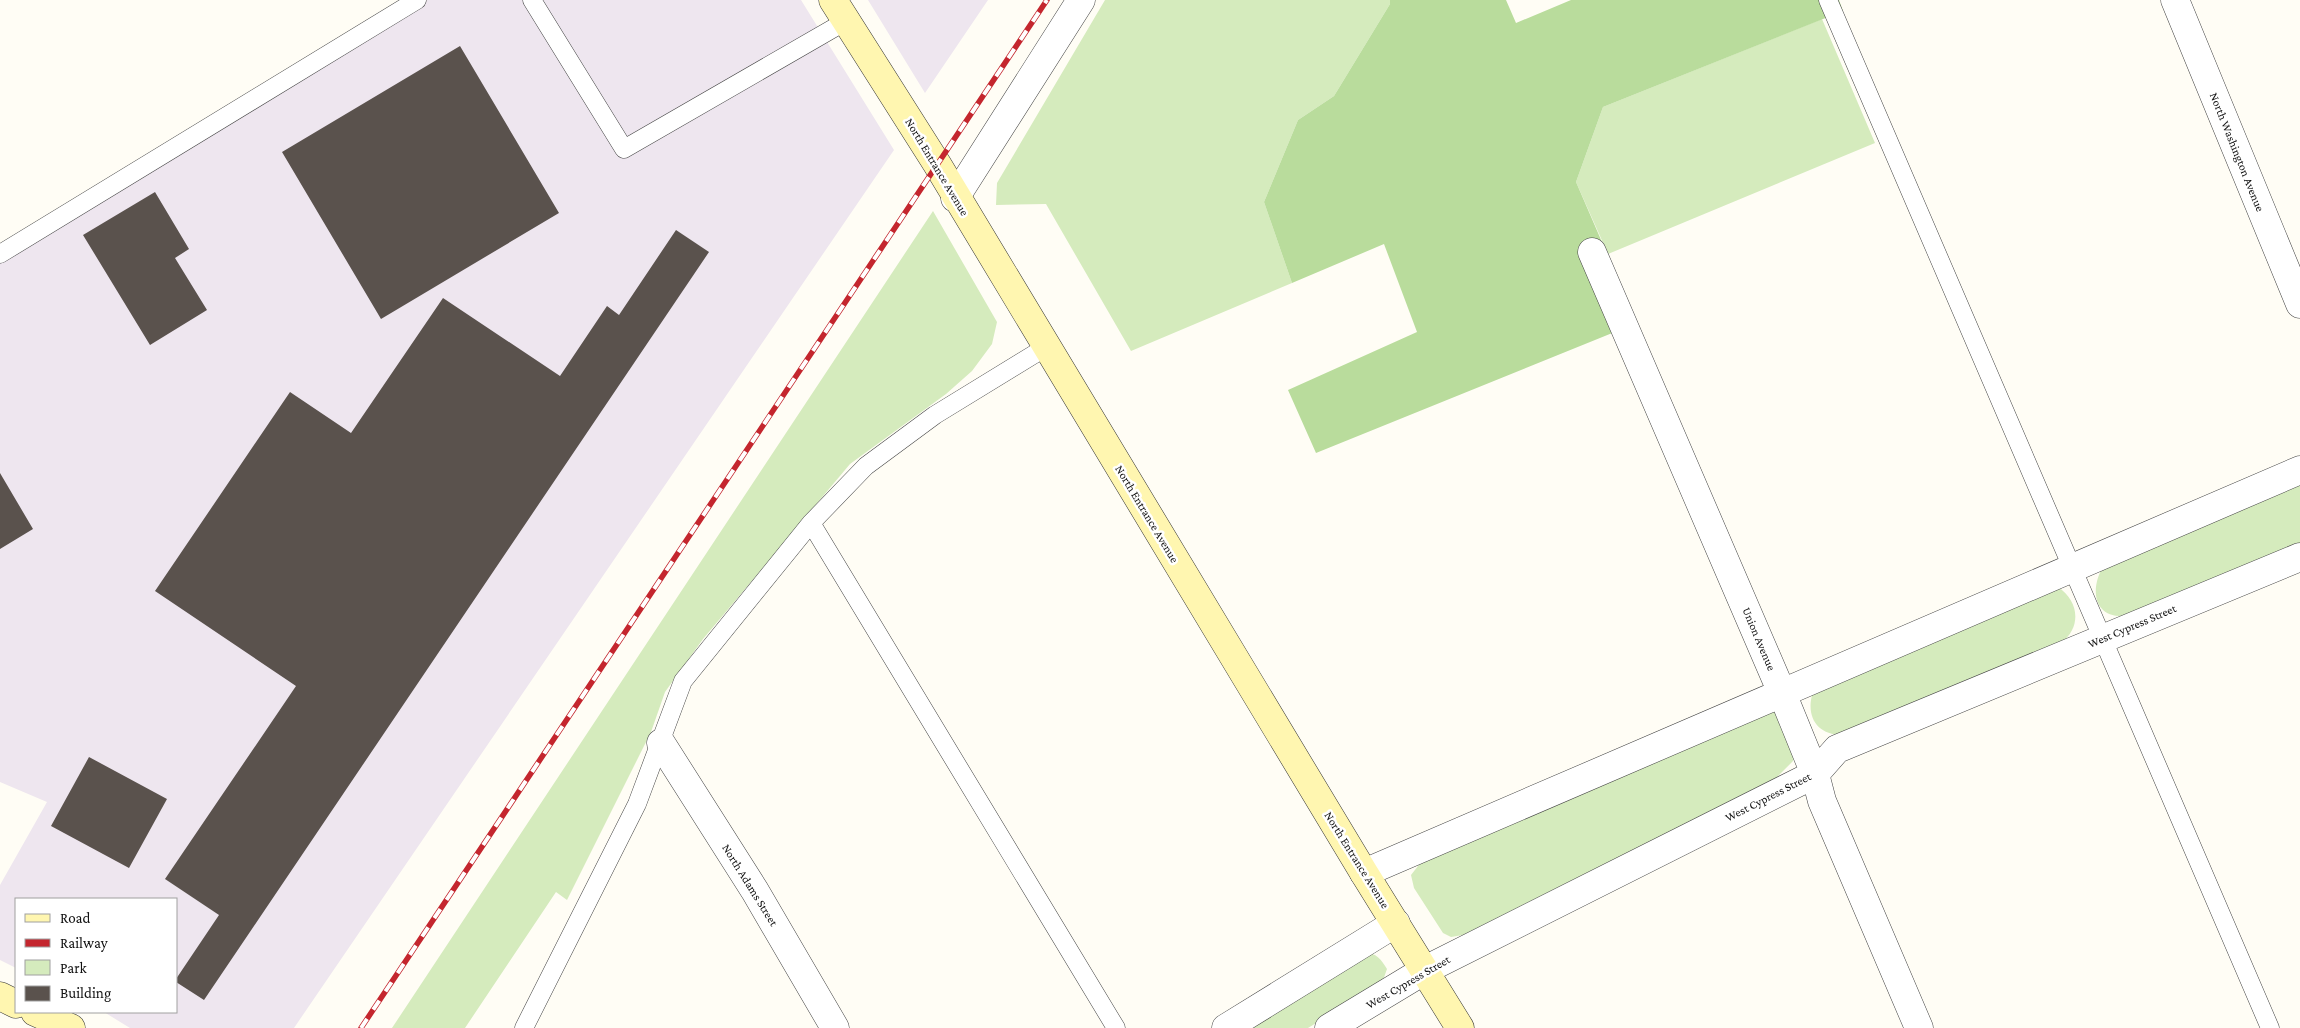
<svg xmlns="http://www.w3.org/2000/svg" width="2300" height="1028" viewBox="0 0 2300 1028" font-family="'Crimson Pro',serif">
  <rect width="100%" height="100%" fill="#fffdf5"/>
  <path fill="#eee6ef" d="M427 0H801L894 150 294 1028H130L104 1012H176V899H16V968L0 960V885L47 802 0 782V261Z
    M868 0H988L925 93Z"/>
  <path fill="#d5ebbd" d="M1105 0H1390V4L1334 96 1298 120 1264 202 1292 283 1131 351 1046 204 996 205 997 183Z
    M1822 19 1875 143 1608 254 1576 182 1603 107Z
    M933 211 997 322 992 344 972 371 946 394 850 464 703 639 665 692 651 732 567 900 556 892 465 1028H392Z
    M2300 480V544L2125 616C2092 618 2090 587 2104 565Z
    M2058 587C2079 601 2082 627 2061 643L1844 735C1819 736 1806 719 1812 695Z
    M1764 711 1775 712 1782 718 1795 753 1793 761 1775 779 1463 935 1451 937 1443 933 1414 888 1411 875 1425 857Z
    M1365 952C1377 954 1381 959 1387 969L1382 983 1308 1028H1239Z"/>
  <path fill="#b9dc9c" d="M1390 0H1506L1516 23 1571 0H1839L1843 11 1603 107 1576 182 1637 323 1316 453 1288 390 1417 332 1384 244 1292 283 1264 202 1298 120 1334 96 1390 4Z"/>
  <path fill="#5a524d" d="M460 46 559 213 381 319 282 152Z
    M155 192 189 249 175 258 207 310 150 345 83 235Z
    M676 230 709 252 204 1000 176 982V979L219 915 165 879 296 686 155 591 290 392 351 433 443 298 560 376 607 306 619 315Z
    M0 473 33 529 0 549Z
    M89 757 167 799 129 868 51 826Z"/>
  <g fill="none" stroke-linecap="round" stroke-linejoin="round">
    <defs>
      <path id="lane" d="M532 0 624 149 846 21
        M1828 0 2270 1028
        M0 254 417 0
        M811 523 1116 1028
        M524 1028 637 804 683 681 811 523 866 466 935 415 1046 347"/>
      <path id="street" d="M2175 0 2300 304
        M955 198 1081 0
        M1592 252 1782 693 1815 774 1822 801 1919 1028
        M661 743 755 891 835 1028
        M1364 873 2300 470
        M1226 1028 1396 923
        M1329 1028 1425 970 1815 774 1837 749 2300 557"/>
      <path id="secondary" d="M833 0 937 164 1364 873 1460 1028
        M0 996 16 1004
        M35 1012 71 1028"/>
    </defs>
    <use href="#lane" stroke="#444" stroke-width="19"/>
    <use href="#street" stroke="#444" stroke-width="29"/>
    <use href="#secondary" stroke="#333" stroke-width="29"/>
    <use href="#lane" stroke="#fff" stroke-width="18"/>
    <use href="#street" stroke="#fff" stroke-width="28"/>
    <use href="#secondary" stroke="#fff6b0" stroke-width="28"/>
    <defs>
      <path id="rail" d="M361 1028 1047 0"/>
    </defs>
    <use href="#rail" stroke="#c4262e" stroke-width="5.5"/>
    <use href="#rail" stroke="#fff" stroke-width="4" stroke-dasharray="11" stroke-linecap="butt"/>
  </g>
  <g text-anchor="middle" dominant-baseline="central" stroke-width="5" stroke-linejoin="round" paint-order="stroke">
    <g font-size="12" fill="#111" stroke="#fff">
      <text transform="translate(2237 152) rotate(68)">North Washington Avenue</text>
      <text transform="translate(937 167) rotate(59)">North Entrance Avenue</text>
      <text transform="translate(1147 514) rotate(59)">North Entrance Avenue</text>
      <text transform="translate(2132 626) rotate(-23)">West Cypress Street</text>
      <text transform="translate(1759 639) rotate(67)">Union Avenue</text>
      <text transform="translate(1768 797) rotate(-27)">West Cypress Street</text>
      <text transform="translate(1357 860) rotate(58)">North Entrance Avenue</text>
      <text transform="translate(750 885) rotate(58)">North Adams Street</text>
      <text transform="translate(1408 982) rotate(-30)">West Cypress Street</text>
    </g>
  </g>
  <rect x="15" y="898" width="162" height="115" fill="#ffffff" stroke="#a0a0a0"/>
  <rect x="25" y="914" width="25" height="8" fill="#fff6b0" stroke="#a0a0a0"/>
  <text x="60" y="923" font-size="15" fill="#111111">Road</text>
  <rect x="25" y="939" width="25" height="8" fill="#c4262e" stroke="#a0a0a0"/>
  <text x="60" y="948" font-size="15" fill="#111111">Railway</text>
  <rect x="25" y="960" width="25" height="15" fill="#d5ebbd" stroke="#a0a0a0"/>
  <text x="60" y="973" font-size="15" fill="#111111">Park</text>
  <rect x="25" y="986" width="25" height="15" fill="#5a524d" stroke="#a0a0a0"/>
  <text x="60" y="998" font-size="15" fill="#111111">Building</text>
</svg>
